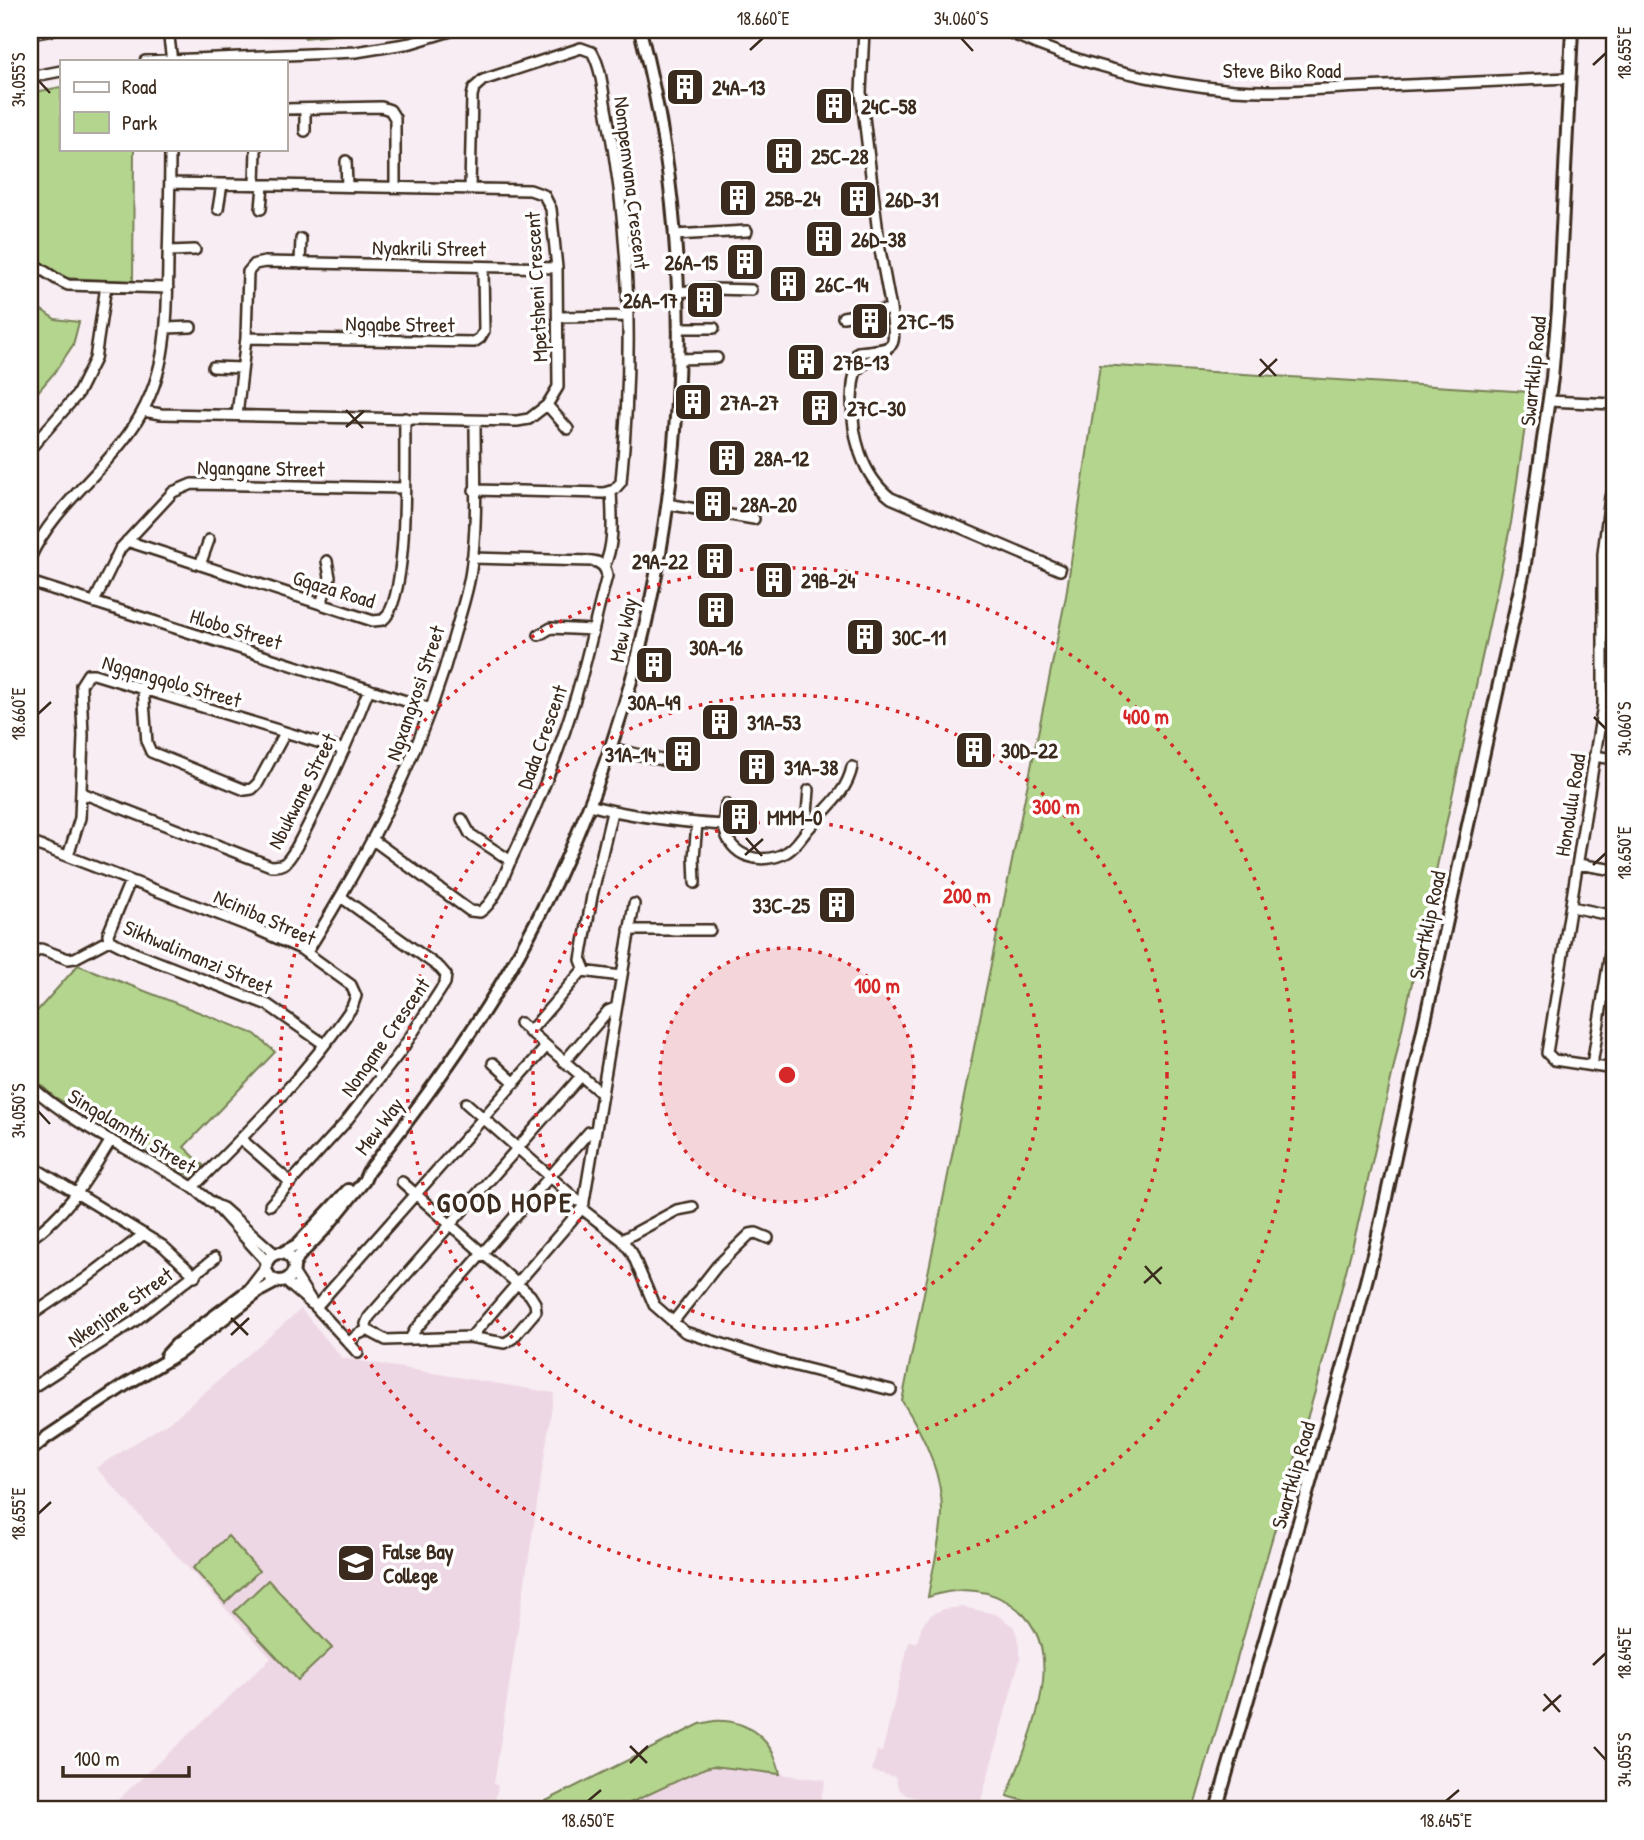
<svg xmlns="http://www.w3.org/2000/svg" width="1644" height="1840" viewBox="0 0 1644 1840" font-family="'Patrick Hand',sans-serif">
  <rect width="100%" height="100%" fill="#f7edf3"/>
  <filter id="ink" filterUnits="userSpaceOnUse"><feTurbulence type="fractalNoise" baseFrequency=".0143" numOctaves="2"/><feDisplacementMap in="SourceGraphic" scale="14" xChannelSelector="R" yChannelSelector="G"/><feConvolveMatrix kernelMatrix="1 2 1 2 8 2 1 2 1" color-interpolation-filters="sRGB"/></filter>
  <g filter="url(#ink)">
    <path fill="#eed7e4" d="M184 30H301L305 38 188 39Z
      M301 1309 342 1358 554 1393 494 1784 498 1786 493 1810H107L271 1658 96 1468 176 1417Z
      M962 1607 996 1614 1014 1627 1020 1645V1659L979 1808 977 1810H966L906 1795 898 1788 895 1777 872 1771 877 1751 882 1752 909 1642 917 1643 922 1625 932 1614 944 1609Z
      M713 1766H719L826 1780 817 1810H615L705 1768Z"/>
    <path fill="#b4d58e" stroke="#788056" stroke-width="2" d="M301 30H384L305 38Z
      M61 87V149H134L133 281 63 278 30 258V93Z
      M30 302 55 319 79 322 73 345 55 372 30 401Z
      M1100 365 1530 392 1511 523 1394 1066 1357 1228 1316 1388 1193 1810H1158L1143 1806 1141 1810H1058L1007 1796C1028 1739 1078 1643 1006 1601 982 1587 954 1588 928 1597 932 1571 942 1536 942 1511 942 1473 922 1432 902 1401L1066 596Z
      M78 965 255 1034 275 1052 184 1147 204 1166 191 1176 53 1096 30 1075V1019Z
      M228 1536 259 1571 225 1603 193 1568Z
      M268 1580 332 1648 298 1680 234 1612Z
      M714 1721C748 1719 774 1741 780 1774L713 1766 705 1768 615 1810H528L700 1724Z"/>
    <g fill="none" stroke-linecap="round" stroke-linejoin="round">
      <defs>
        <path id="minor" d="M168 30 172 61
          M1004 30C1076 64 1155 83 1234 90 1277 93 1320 89 1362 87 1431 84 1500 81 1569 78
          M30 34 52 30
          M145 61 356 52 411 43 454 30
          M30 77 61 71
          M285 109 381 107 390 110 395 118V187
          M305 109V131
          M346 161 347 186
          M255 184 256 149
          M470 189 472 96 474 88 483 80 581 48 592 52C602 69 603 94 607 114 631 235 633 359 621 482L614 490 604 493 474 490
          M218 209 222 184
          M261 209 263 185
          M674 235 747 231
          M169 251 195 250
          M30 262 58 280 68 285 168 288
          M300 263 301 239
          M677 292 713 289 751 290
          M559 317 628 316
          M843 317 891 309 880 250 861 92 864 30
          M167 328 191 327
          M678 328H714
          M246 338 474 342 480 338 484 331 483 267
          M886 350C879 361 863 359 856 372 852 380 853 390 852 399 852 435 861 475 891 498L1060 570
          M858 352C900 348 895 349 891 309
          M678 359 717 358
          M213 367 242 368
          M1549 401 1614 404
          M547 405 568 429
          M143 411 161 414 517 421 529 419 547 405 558 387 557 268 551 209 544 195 530 190 170 183
          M237 415 246 338 248 272 255 264 265 262 557 268
          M30 449 77 395 95 359 106 286
          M1614 490 1610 497 1603 554V705L1547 1053 1554 1060 1614 1069
          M667 504 754 519
          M127 541 373 621 383 620C410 599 404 456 405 418
          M30 558C53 508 98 477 129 433 168 379 167 325 168 260 169 223 170 186 170 149
          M200 565 209 540
          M604 567C615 544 612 516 611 491
          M30 582 431 709
          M94 602 120 549 173 492 192 484 404 488
          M321 604 330 577 327 561
          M539 635 551 628 593 630
          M143 688 147 743 151 752 245 790 252 789 258 783 285 733
          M611 748 666 761
          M1594 756 1614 759
          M809 790 807 813 809 827
          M82 793 271 866C277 866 282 866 286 862 295 853 300 839 306 829 330 783 350 737 369 689
          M726 804C725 811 723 819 724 826 729 858 762 866 787 852 797 846 802 836 809 828 825 809 847 793 852 767
          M589 805C633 817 678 822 724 825
          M462 819 470 834 511 861
          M373 840 470 911 480 912C495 902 503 878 510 862 536 809 559 753 576 696 588 657 596 616 607 576 606 567 601 562 592 561L472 558
          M30 842 254 928 301 949 351 985 356 996 352 1007C307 1074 249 1131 193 1187
          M68 856 80 818 83 736 81 685 88 674H94L344 750
          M1578 864 1614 870
          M695 883 694 858 697 823
          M1572 907 1614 916
          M629 930H710
          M109 940 135 953 268 1005 324 1044
          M109 940 108 934 130 881
          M307 952C369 853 423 750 454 636 460 615 468 592 471 570 478 523 475 469 475 421
          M30 955 41 949 68 959 75 958 109 940
          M585 970 581 960 592 896 612 812
          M520 1023 601 1093
          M529 1032 582 971 621 976
          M564 1062 608 1011 615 1008
          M493 1063 515 1083
          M1592 1065 1614 929
          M30 1085C77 1129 139 1152 192 1187 203 1194 211 1205 223 1208L275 1254
          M466 1103 578 1201 584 1203
          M241 1139 290 1182
          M30 1165 163 1246 195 1276
          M270 1205 344 1124 401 1051 445 983 446 975 440 968 341 897
          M218 1208 267 1262
          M582 1209 622 1240 632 1253 654 1305 685 1332 776 1361 891 1390
          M30 1239C69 1212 86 1180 111 1140
          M622 1240 677 1210 693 1207
          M293 1272 314 1305 358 1353
          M284 1280 312 1304
          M316 1307 546 1047
          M30 1316 85 1279 144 1234
          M673 1322 717 1266 750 1234 756 1233 768 1238
          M367 1330 366 1324 369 1317 581 1076
          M471 1337 583 1207 634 904
          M410 1339 415 1330 589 1132 595 1131
          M349 1343 357 1335 367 1330 386 1340 469 1337 505 1343 513 1338 536 1311 535 1303 530 1295 402 1182
          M30 1389 135 1321 215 1258"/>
        <path id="major" d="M282 1253 297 1245 348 1190
          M266 1267a14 14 0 1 1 28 0a14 14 0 1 1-28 0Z
          M294 1266 298 1257 325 1229 364 1181 368 1172C431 1092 491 1009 538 918 677 649 717 324 640 30
          M166 1356 176 1345 249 1290 266 1268
          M30 1451 47 1437 125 1385 179 1353 261 1290 278 1281
          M1216 1810 1348 1351 1377 1239 1524 570 1552 378 1558 309 1572 30"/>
      </defs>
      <use href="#minor" stroke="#3b2a1e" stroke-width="14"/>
      <use href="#major" stroke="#3b2a1e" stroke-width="16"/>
      <use href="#minor" stroke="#fff" stroke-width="9"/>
      <use href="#major" stroke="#fff" stroke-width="10"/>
    </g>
  </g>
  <path fill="none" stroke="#3b2a1e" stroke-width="2.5" d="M961 38 973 51M750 50 763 38M1593 65 1606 53M38 80 50 93M1260 359 1276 376M1259 376 1277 359M346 410 363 428M346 427 364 411M38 714 51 702M1594 717 1606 729M746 838 762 856M745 855 763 839M1593 865 1606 853M38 1111 50 1124M1145 1266 1161 1284M1144 1283 1162 1267M231 1318 248 1335M231 1335 249 1318M38 1514 51 1502M1593 1665 1606 1653M1544 1694 1560 1712M1543 1711 1561 1695M630 1746 647 1763M1594 1747 1606 1760M630 1763 648 1746M588 1801 601 1790M1446 1801 1459 1790"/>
  <circle cx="787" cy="1075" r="127" fill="#d62828" fill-opacity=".12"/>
  <g fill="none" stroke="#d62828" stroke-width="3.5" stroke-dasharray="3.5 7">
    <circle cx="787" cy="1075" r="127"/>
    <circle cx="787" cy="1075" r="254"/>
    <circle cx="787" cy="1075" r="380"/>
    <circle cx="787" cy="1075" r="507"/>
  </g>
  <defs>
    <symbol id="building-square" viewBox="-11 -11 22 22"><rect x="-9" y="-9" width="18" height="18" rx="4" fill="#3b2a1e" stroke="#fff"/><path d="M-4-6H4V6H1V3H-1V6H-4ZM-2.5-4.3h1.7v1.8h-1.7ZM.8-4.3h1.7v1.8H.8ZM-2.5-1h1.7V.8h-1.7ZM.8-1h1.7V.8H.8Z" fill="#fff"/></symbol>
    <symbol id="school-square" viewBox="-11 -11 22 22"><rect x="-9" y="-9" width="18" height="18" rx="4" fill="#3b2a1e" stroke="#fff"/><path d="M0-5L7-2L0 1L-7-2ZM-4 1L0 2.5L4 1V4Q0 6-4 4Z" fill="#fff"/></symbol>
  </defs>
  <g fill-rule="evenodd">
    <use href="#building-square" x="663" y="65" width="44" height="44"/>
    <use href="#building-square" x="812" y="84" width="44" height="44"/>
    <use href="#building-square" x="762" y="134" width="44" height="44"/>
    <use href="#building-square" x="716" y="176" width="44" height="44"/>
    <use href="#building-square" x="836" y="177" width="44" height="44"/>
    <use href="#building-square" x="802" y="217" width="44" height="44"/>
    <use href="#building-square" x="723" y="240" width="44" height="44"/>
    <use href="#building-square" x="766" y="262" width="44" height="44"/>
    <use href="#building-square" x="683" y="278" width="44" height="44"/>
    <use href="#building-square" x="848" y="299" width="44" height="44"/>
    <use href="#building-square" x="784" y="340" width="44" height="44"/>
    <use href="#building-square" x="671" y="380" width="44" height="44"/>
    <use href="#building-square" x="798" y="386" width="44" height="44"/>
    <use href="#building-square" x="705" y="436" width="44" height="44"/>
    <use href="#building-square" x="691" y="482" width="44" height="44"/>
    <use href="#building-square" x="693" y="539" width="44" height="44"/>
    <use href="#building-square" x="752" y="558" width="44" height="44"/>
    <use href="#building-square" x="694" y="588" width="44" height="44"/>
    <use href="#building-square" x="843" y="615" width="44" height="44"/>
    <use href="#building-square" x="632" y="643" width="44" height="44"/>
    <use href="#building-square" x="698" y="700" width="44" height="44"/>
    <use href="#building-square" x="952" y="728" width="44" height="44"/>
    <use href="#building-square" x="661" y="732" width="44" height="44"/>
    <use href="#building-square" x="735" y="745" width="44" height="44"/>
    <use href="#building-square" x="718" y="795" width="44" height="44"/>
    <use href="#building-square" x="815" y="883" width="44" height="44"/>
    <use href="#school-square" x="334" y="1541" width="44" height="44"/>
  </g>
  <g text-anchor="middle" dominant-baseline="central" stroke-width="7" stroke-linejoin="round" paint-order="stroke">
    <g font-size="21" fill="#3b2a1e" stroke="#fff">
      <text x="1282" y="70">Steve Biko Road</text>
      <text transform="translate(632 183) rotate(83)">Nompemvana Crescent</text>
      <text transform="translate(429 248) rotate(1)">Nyakrili Street</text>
      <text transform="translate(536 287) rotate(-93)">Mpetsheni Crescent</text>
      <text transform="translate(400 324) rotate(1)">Ngqabe Street</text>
      <text transform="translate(1533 371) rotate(-84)">Swartklip Road</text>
      <text transform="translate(261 468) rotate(1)">Ngangane Street</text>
      <text transform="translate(334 589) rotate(17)">Gqaza Road</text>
      <text transform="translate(236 629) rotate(17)">Hlobo Street</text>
      <text transform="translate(623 630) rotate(-78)">Mew Way</text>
      <text transform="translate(172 681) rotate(16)">Ngqangqolo Street</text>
      <text transform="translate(415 693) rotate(-71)">Ngxangxosi Street</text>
      <text transform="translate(542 737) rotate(-70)">Dada Crescent</text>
      <text transform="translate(302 791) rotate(-63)">Nbukwane Street</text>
      <text transform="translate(1570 805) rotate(-81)">Honolulu Road</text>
      <text transform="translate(265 917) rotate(24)">Nciniba Street</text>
      <text transform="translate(1427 925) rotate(-78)">Swartklip Road</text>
      <text transform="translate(198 957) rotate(23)">Sikhwalimanzi Street</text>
      <text transform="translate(385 1037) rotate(-55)">Nonqane Crescent</text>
      <text transform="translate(379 1126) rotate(-53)">Mew Way</text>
      <text transform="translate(132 1131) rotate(31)">Sinqolamthi Street</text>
      <text transform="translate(120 1307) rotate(-35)">Nkenjane Street</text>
      <text transform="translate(1293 1475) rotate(-74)">Swartklip Road</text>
    </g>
    <g font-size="21" font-weight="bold" fill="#3b2a1e" stroke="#fff" text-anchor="start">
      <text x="712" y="87">24A-13</text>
      <text x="861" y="106">24C-58</text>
      <text x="811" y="156">25C-28</text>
      <text x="765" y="198">25B-24</text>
      <text x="885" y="199">26D-31</text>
      <text x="851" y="239">26D-38</text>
      <text x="718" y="262" text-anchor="end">26A-15</text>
      <text x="815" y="284">26C-14</text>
      <text x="678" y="300" text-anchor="end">26A-17</text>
      <text x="897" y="321">27C-15</text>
      <text x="833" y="362">27B-13</text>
      <text x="720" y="402">27A-27</text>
      <text x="847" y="408">27C-30</text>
      <text x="754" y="458">28A-12</text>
      <text x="740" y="504">28A-20</text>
      <text x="688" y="561" text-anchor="end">29A-22</text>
      <text x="801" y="580">29B-24</text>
      <text x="892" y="637">30C-11</text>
      <text x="716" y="647" text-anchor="middle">30A-16</text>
      <text x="654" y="702" text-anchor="middle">30A-49</text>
      <text x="747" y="722">31A-53</text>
      <text x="1001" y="750">30D-22</text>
      <text x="656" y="754" text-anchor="end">31A-14</text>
      <text x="784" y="767">31A-38</text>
      <text x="767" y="817">MMM-0</text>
      <text x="810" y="905" text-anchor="end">33C-25</text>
      <text x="383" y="1551">False Bay<tspan x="383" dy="24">College</tspan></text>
    </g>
    <g font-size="28" font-weight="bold" letter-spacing="2" fill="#3b2a1e" stroke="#fff">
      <text x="505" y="1202">GOOD HOPE</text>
    </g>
  </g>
  <circle cx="787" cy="1075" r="10" fill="#d62828" stroke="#fff" stroke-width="3.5"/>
  <g font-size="21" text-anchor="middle" font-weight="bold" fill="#d62828" stroke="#fff" stroke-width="7" stroke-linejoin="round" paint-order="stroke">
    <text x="1146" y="724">400 m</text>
    <text x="1056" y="814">300 m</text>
    <text x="967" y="903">200 m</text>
    <text x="877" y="993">100 m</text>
  </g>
  <rect width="1644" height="1840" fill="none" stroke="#fff" stroke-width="77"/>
  <rect x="60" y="60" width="228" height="91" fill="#ffffff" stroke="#b1aaa5" stroke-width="2"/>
  <rect x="74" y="82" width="35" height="10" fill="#ffffff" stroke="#b1aaa5" stroke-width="2"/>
  <text x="122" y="94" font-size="21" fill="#3b2a1e">Road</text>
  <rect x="74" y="112" width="35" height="21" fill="#b4d58e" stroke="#b1aaa5" stroke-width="2"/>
  <text x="122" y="130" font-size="21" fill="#3b2a1e">Park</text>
  <path d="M63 1766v10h126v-10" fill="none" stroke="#3b2a1e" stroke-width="3.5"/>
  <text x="74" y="1766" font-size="21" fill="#3b2a1e" stroke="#ffffff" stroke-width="5" paint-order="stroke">100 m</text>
  <rect x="38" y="38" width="1568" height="1763" fill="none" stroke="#3b2a1e" stroke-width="2.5"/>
  <g font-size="18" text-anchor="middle" fill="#3b2a1e">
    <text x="763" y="25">18.660°E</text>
    <text x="961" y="25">34.060°S</text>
    <text transform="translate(1625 53) rotate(-90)" y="6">18.655°E</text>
    <text transform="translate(19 80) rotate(-90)" y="6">34.055°S</text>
    <text transform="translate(19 714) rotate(-90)" y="6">18.660°E</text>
    <text transform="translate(1625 729) rotate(-90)" y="6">34.060°S</text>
    <text transform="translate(1625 853) rotate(-90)" y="6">18.650°E</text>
    <text transform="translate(19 1111) rotate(-90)" y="6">34.050°S</text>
    <text transform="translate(19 1514) rotate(-90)" y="6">18.655°E</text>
    <text transform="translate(1625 1653) rotate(-90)" y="6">18.645°E</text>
    <text transform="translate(1625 1760) rotate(-90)" y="6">34.055°S</text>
    <text x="588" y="1827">18.650°E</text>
    <text x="1446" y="1827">18.645°E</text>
  </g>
</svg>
